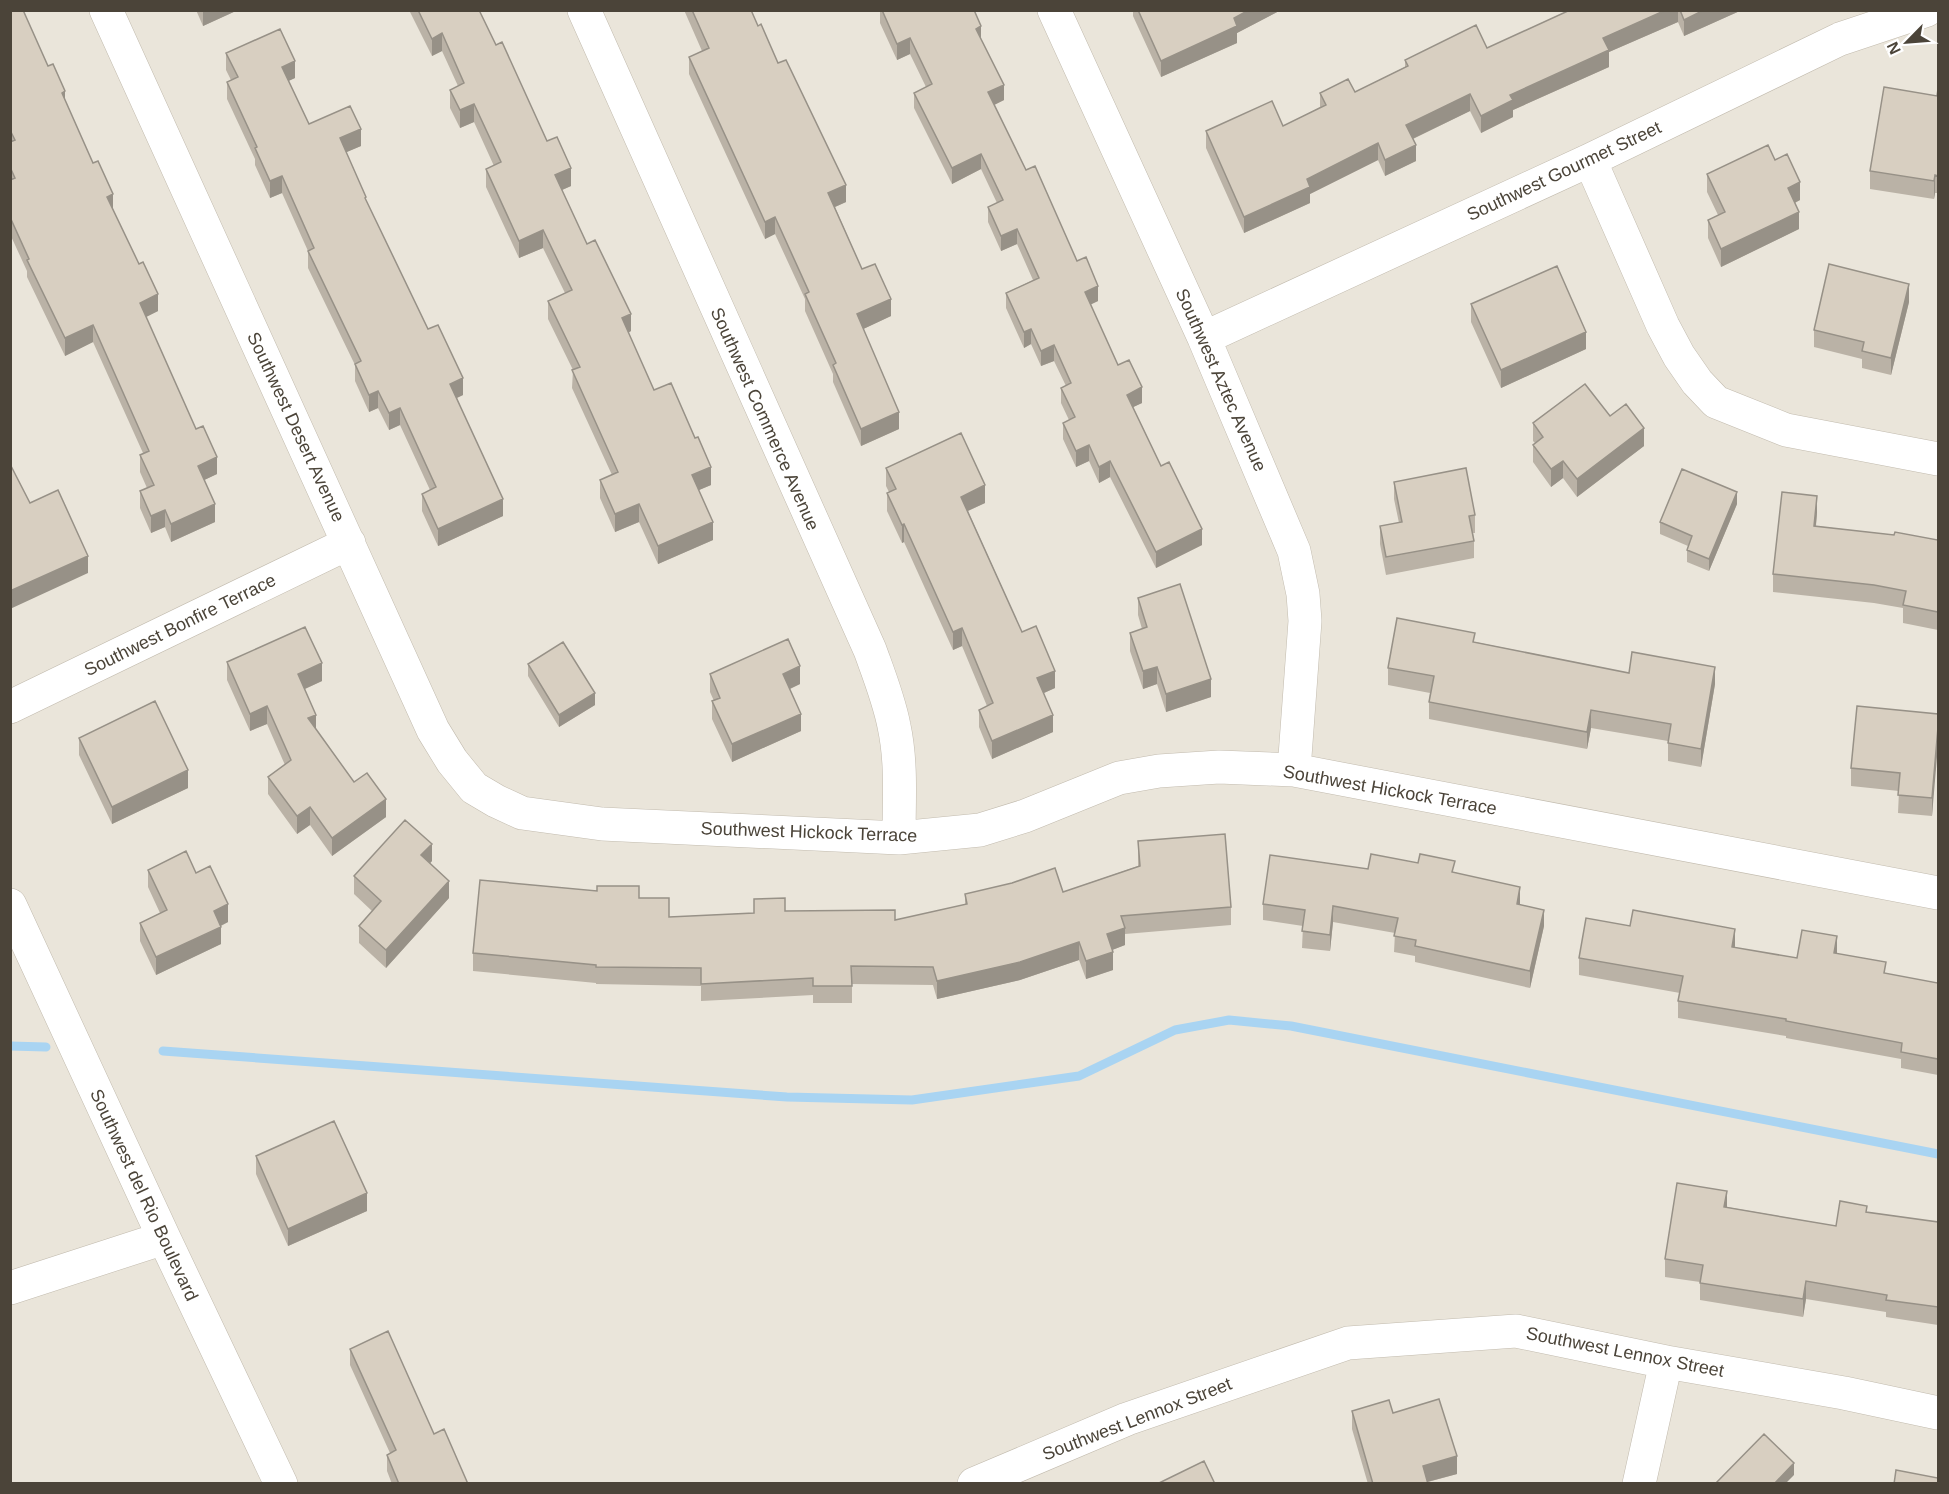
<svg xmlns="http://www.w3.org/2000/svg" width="1949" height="1494" viewBox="0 0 1949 1494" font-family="Helvetica,sans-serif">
  <rect width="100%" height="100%" fill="#f6f3ec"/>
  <path fill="#eae5da" d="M11 11H1938V1483H11Z"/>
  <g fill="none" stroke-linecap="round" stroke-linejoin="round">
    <path stroke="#a9d4f2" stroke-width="9" d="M10 1046 46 1047
      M163 1051 787 1097 912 1100 1079 1076 1175 1030 1229 1020 1291 1026 1938 1154"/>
    <defs>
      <path id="minor" d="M106 10 433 730 452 761 474 788 496 801 522 813 602 824 899 838 980 830 1025 816 1119 778 1159 771 1219 767 1294 770 1938 893
        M584 10 870 650C879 675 889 700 894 726 902 763 899 801 899 838
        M1054 10 1204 338 1294 551 1303 594 1305 621 1294 770
        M1590 160 1663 326 1679 356 1697 382 1716 402 1786 430 1938 459
        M1204 338 1590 160 1840 39 1927 10
        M10 707 349 543
        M10 905 164 1238 281 1484
        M10 1288 164 1238
        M974 1484 1127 1419 1348 1343 1516 1331 1666 1362 1844 1393 1938 1413
        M1639 1484 1666 1362"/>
    </defs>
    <use href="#minor" stroke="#c2bbae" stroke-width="34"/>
    <use href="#minor" stroke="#fff" stroke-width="33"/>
  </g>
  <path fill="#bab2a6" d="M10 10 48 66 65 101 158 311 146 317 196 429 217 474 204 480 215 522 171 542 165 527 151 533 140 508V491L147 488 140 472V455L143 453 93 342 65 356 27 277V271L10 234Z
    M196 10H238L203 26Z
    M409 10H479L496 45 571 186 562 190 587 244 631 331 628 333 654 390 711 485 699 490 713 540 658 564 639 522 615 532 600 498V480L612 475 572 388 573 370 548 319V301L565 293 543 248 519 258 486 187V169L494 166 474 122 460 128 450 108V90L458 86 442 51 432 56Z
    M684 10H751L758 26 778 63 846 202 835 207 862 269 891 316 863 329 899 429 861 446 833 382V374L805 311V299L775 234 765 239 689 74V57L702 51Z
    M880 10H974L981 39 1004 100 994 105 1026 170 1098 301 1090 305 1118 365 1142 403 1133 407 1161 466 1202 545 1156 568 1110 477 1099 483 1089 461 1076 467 1063 439V423L1069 420 1061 403V388L1066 386 1054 361 1041 366 1031 344 1024 348 1006 308V293L1033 280 1017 244 1001 251 988 222V207L997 203 981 169 952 184 914 108V93L926 87 910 54 897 60 880 23Z
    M1133 10H1281L1237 33V43L1161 77 1133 16Z
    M1570 10H1742L1684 36 1678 22 1609 52V67L1513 110V117L1481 133 1470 111 1413 139 1416 161 1385 176 1378 160 1310 194V203L1244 233 1206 148V131L1283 126 1320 107V93L1355 92 1405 67V60L1487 48Z
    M226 53 295 78 288 81 309 124 361 146 346 152 366 201 428 329 463 395 457 398 503 516 438 546 422 511V494L430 490 400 425 389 430 378 408 369 412 355 381V365L308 268V251L282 193 270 198 255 165V159L227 99V82L231 80 226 70Z
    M1938 89V193H1935L1934 199 1870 189V171L1937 96Z
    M1775 160 1800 200 1795 203 1799 229 1721 267 1708 238V220L1718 215 1707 192V174Z
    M1909 302 1891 375 1862 368V359L1814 347V330Z
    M1471 304 1586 349 1501 388 1471 322Z
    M1610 416 1644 446 1577 497 1563 478 1551 487 1533 462V445L1535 443 1533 441V423Z
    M886 468 985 503 968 511 1022 632 1055 688 1044 693 1053 732 992 759 979 727V710L987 706 962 646 953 650 904 542 902 543 887 511V493L889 492 886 486Z
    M1394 482 1475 515V533H1473L1474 541V558L1386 575 1380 544V526L1399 523 1394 499Z
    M1737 504 1709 571 1687 562V550L1688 546 1660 534V522Z
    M1817 513 1816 526 1938 540V630L1903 623V608L1874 603 1773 592V574Z
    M1138 598 1211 697 1166 712 1157 684 1143 689 1130 651V633L1142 629 1138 615Z
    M1475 642 1629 673 1715 684 1701 767 1668 761V741L1591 728 1587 749 1429 719V702L1430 693 1388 685V668Z
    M227 662 322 681 305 689 316 730 354 782 386 817 332 856 310 825 297 834 268 794V777L285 765 267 724 250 731 227 680Z
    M528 664 595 705 559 727 528 676Z
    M710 674 800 684 790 689 801 731 732 762 712 719V701H714L710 692Z
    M1938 714 1932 816 1898 813 1899 791 1851 786V768Z
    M79 738 188 788 112 824 79 755Z
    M1138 841 1231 907V925L1125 934V945L1112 950 1113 970 1086 979 1079 960 1020 980 937 999 933 985 852 984V1003H813V995L701 1001V986L596 984V983L473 971V953L639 898 669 917 754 913V899L785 911 895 920 965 905V894L1063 892 1138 866Z
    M432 861 430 863 449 898 386 968 359 943V926L372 911 354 894V876Z
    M1368 869 1455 872 1520 905 1544 926 1530 988 1415 962V956L1394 952 1395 933 1333 922 1330 951 1302 948 1303 926 1263 920V904Z
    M148 870 228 922 221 926V944L156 975 140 941V923L160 913 148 887Z
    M1630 926 1735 948 1797 958 1837 953 1886 974 1938 983V1075L1901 1068V1059L1786 1038V1036L1678 1018V1001L1680 993 1579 975V958Z
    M256 1156 367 1211 288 1246 256 1174Z
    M1727 1207 1836 1226 1867 1212 1938 1222V1325L1886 1317V1312L1806 1299 1803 1317 1700 1300V1282L1665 1277V1259Z
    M350 1349 434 1434 468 1484H392L387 1471V1455L390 1453 350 1365Z
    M1352 1411 1393 1413 1457 1474 1428 1482V1484H1368L1352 1429Z"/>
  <path fill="#979187" d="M203 10H238L203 26Z
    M1249 10H1281L1237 33V43L1161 77V61L1234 18Z
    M1666 10H1678V22L1609 52V67L1513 110V117L1481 133V116L1510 95 1603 38Z
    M1704 10H1742L1684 36V20Z
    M981 26V42L976 29Z
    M442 33V51L432 56V39Z
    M910 38V54L897 60V44Z
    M295 61V78L282 84V67Z
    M1004 85V100L988 108V92Z
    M65 91V108L62 93Z
    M1470 94V111L1406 142V125Z
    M474 104V122L460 128V110Z
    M361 129V146L340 155V138Z
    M1378 143V160L1310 194V203L1244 233V217L1307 179Z
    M1416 145V161L1385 176V160Z
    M981 154V169L952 184V168Z
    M571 168V186L555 193V175Z
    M1935 175V193L1934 199V181Z
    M282 176V193L270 198V181Z
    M1800 182V200L1788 206V188Z
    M846 185V202L828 210V193Z
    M113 194V212L107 197Z
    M1799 212V229L1721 267V249Z
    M775 217V234L765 239V222Z
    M1017 229V244L1001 251V236Z
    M543 230V248L519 258V241Z
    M1909 284V302L1891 375V358Z
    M1098 286V301L1085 307V292Z
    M158 294V311L140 320V303Z
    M891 299V316L857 332V314Z
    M631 314V331L622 336V318Z
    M93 325V342L65 356V338Z
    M1031 329V344L1024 348V332Z
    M1586 332V349L1501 388V370Z
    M1054 345V361L1041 366V351Z
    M463 378V395L450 401V384Z
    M1142 387V403L1127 410V395Z
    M378 391V408L369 412V395Z
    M400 408V425L389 430V413Z
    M899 412V429L861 446V429Z
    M1644 428V446L1577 497V479Z
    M1089 445V461L1076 467V451Z
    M217 457V474L198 483V466Z
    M1110 461V477L1099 483V467Z
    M1563 461V478L1551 487V469Z
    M711 467V485L692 493V475Z
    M985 485V503L961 514V497Z
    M1737 492V504L1709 571V559Z
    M1817 496V513L1814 544V526Z
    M503 499V516L438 546V529Z
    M215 504V522L171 542V524Z
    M639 504V522L615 532V514Z
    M165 510V527L151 533V516Z
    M713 522V540L658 564V546Z
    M904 524V542L902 543V525Z
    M1202 529V545L1156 568V552Z
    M88 556V573L10 609V591Z
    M962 628V646L953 650V632Z
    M322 663V681L298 692V674Z
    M800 666V684L783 692V674Z
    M1157 667V684L1143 689V671Z
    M1715 667V684L1701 767V749Z
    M1055 671V688L1037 696V678Z
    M1211 679V697L1166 712V694Z
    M595 693V705L559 727V715Z
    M267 706V724L250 731V714Z
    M1591 710V728L1587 749V732Z
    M801 714V731L732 762V744Z
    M316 715V732L308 718Z
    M1053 715V732L992 759V741Z
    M1938 727V745L1932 816V798Z
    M188 770V788L112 824V807Z
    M386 799V817L332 856V838Z
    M310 807V825L297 834V816Z
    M432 844V861L421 873V855Z
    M449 881V898L386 968V950Z
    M1520 887V904L1517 920V904Z
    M228 904V922L214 929V911Z
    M1333 906V922L1330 951V935Z
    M1544 910V926L1530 988V971Z
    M221 927V944L156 975V957Z
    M1125 928V945L1107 952V934Z
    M1735 929V946L1732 964V947Z
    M1837 936V953H1834Z
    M1079 942V960L1020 980 937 999V981Z
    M1113 952V970L1086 979V961Z
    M1727 1191V1208L1724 1207Z
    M367 1193V1211L288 1246V1229Z
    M1806 1281V1299L1803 1317V1299Z
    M1457 1456V1474L1423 1483V1466Z
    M1794 1463V1475L1785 1484H1774Z"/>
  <path fill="#d8cfc1" stroke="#979187" stroke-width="1.5" d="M10 10H23L48 66 53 64 65 91 62 93 93 163 98 161 113 194 107 197 139 264 143 262 158 294 140 303 196 429 203 426 217 457 198 466 215 504 171 524 165 510 151 516 140 491 154 485 140 455 149 451 93 325 65 338 27 260 29 259 10 217V180L15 178 10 167V142L15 140 10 130Z
    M418 10H479L496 45 502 42 547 141 557 137 571 168 555 175 587 244 595 240 631 314 622 318 654 390 671 383 695 438 698 437 711 467 692 475 713 522 658 546 639 504 615 514 600 480 618 472 572 370 580 367 548 301 572 290 543 230 519 241 486 169 501 162 474 104 460 110 450 90 464 83 442 33 432 39Z
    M692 10H751L758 26 761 24 778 63 786 60 846 185 828 193 862 269 875 264 891 299 857 314 899 412 861 429 833 365 836 363 805 294 809 292 775 217 765 222 689 57 709 48Z
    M882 10H974L981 26 976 29 1004 85 988 92 1026 170 1035 166 1077 261 1086 257 1098 286 1085 292 1118 365 1129 360 1142 387 1127 395 1161 466 1169 462 1202 529 1156 552 1110 461 1099 467 1089 445 1076 451 1063 423 1075 417 1061 388 1071 383 1054 345 1041 351 1031 329 1024 332 1006 293 1039 278 1017 229 1001 236 988 207 1003 200 981 154 952 168 914 93 932 84 910 38 897 44Z
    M1138 10H1249L1234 18 1237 26 1161 61Z
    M1570 10H1666L1603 38 1609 50 1510 95 1513 100 1481 116 1470 94 1406 125 1416 145 1385 160 1378 143 1307 179 1310 187 1244 217 1206 131 1272 101 1283 126 1326 105 1320 93 1348 79 1355 92 1408 66 1405 60 1476 25 1487 48Z
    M1680 10H1704L1684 20Z
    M280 29 295 61 282 67 309 124 350 106 361 129 340 138 366 197 365 198 428 329 438 325 463 378 450 384 503 499 438 529 422 494 436 487 400 408 389 413 378 391 369 395 355 364 361 361 308 251 314 248 282 176 270 181 255 148 257 147 227 82 238 77 226 53Z
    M1884 87 1937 96 1938 89V176L1935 175 1934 181 1870 171Z
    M1768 145 1775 160 1787 154 1800 182 1788 188 1799 212 1721 249 1708 220 1725 212 1707 174Z
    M1829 264 1909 284 1891 358 1862 351 1864 342 1814 330Z
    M1557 266 1586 332 1501 370 1471 304Z
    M1585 384 1610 416 1626 404 1644 428 1577 479 1563 461 1551 469 1533 445 1543 437 1533 423Z
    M961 433 985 485 961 497 1022 632 1036 626 1055 671 1037 678 1053 715 992 741 979 710 993 703 962 628 953 632 904 524 902 525 887 493 896 489 886 468Z
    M10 464 30 503 58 490 88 556 10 591Z
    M1466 468 1475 515 1469 516 1474 541 1386 557 1380 526 1402 522 1394 482Z
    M1682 469 1737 492 1709 559 1687 550 1692 536 1660 522Z
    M1782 492 1817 496 1814 526 1894 535 1895 532 1938 540V612L1903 605 1906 591 1874 585 1773 574Z
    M1180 584 1211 679 1166 694 1157 667 1143 671 1130 633 1147 627 1138 598Z
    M1397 618 1475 633 1473 642 1629 673 1632 652 1715 667 1701 749 1668 743 1671 724 1591 710 1587 732 1429 702 1434 676 1388 668Z
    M305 627 322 663 298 674 316 715 308 718 354 782 367 773 386 799 332 838 310 807 297 816 268 777 291 760 267 706 250 714 227 662Z
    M788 639 800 666 783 674 801 714 732 744 712 701 720 698 710 674Z
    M563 642 595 693 559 715 528 664Z
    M155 701 188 770 112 807 79 738Z
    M1857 706 1938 714V727L1932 798 1898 795 1900 773 1851 768Z
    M405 820 432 844 421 855 449 881 386 950 359 926 381 901 354 876Z
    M1225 834 1231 907 1121 916 1125 928 1107 934 1113 952 1086 961 1079 942 1020 962 937 981 933 967 851 966 852 986H813V978L701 984V968L596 967V965L473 953 480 880 597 891V886H639V898H669V917L754 913V899L785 898V911L895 910V920L967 904 965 894 1012 883 1055 868 1063 892 1140 866 1138 841Z
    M186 851 196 873 210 866 228 904 214 911 221 927 156 957 140 923 167 910 148 870Z
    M1371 854 1418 863 1420 854 1455 861 1452 872 1520 887 1517 904 1544 910 1530 971 1415 946 1416 940 1394 936 1398 918 1333 906 1330 935 1302 931 1305 910 1263 904 1270 855 1368 869Z
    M1633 910 1735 929 1732 947 1797 958 1802 930 1837 936 1834 953 1886 962 1884 973 1938 983V1059L1901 1052 1902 1043 1786 1021V1019L1678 1001 1683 976 1579 958 1586 918 1630 926Z
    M334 1121 367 1193 288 1229 256 1156Z
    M1677 1183 1727 1191 1724 1207 1836 1226 1840 1201 1867 1206 1866 1212 1938 1222V1307L1886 1300 1887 1295 1806 1281 1803 1299 1700 1283 1703 1265 1665 1259Z
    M388 1331 434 1434 444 1429 468 1484H399L387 1455 396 1450 350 1349Z
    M1439 1399 1457 1456 1423 1466 1428 1484H1373L1352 1411 1389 1400 1393 1413Z
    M1764 1434 1794 1463 1774 1484H1715Z
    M1204 1461 1215 1484H1157Z
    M1896 1470 1938 1478V1484H1894Z"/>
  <g text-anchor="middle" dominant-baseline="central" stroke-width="6" stroke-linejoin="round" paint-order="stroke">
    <g font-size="18" fill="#4b4439" stroke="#fff">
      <text transform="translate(1564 171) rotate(-25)">Southwest Gourmet Street</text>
      <text transform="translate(1221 380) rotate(66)">Southwest Aztec Avenue</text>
      <text transform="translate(765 419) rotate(66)">Southwest Commerce Avenue</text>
      <text transform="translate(296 427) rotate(65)">Southwest Desert Avenue</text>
      <text transform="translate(180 625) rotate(-26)">Southwest Bonfire Terrace</text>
      <text transform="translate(1390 790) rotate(10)">Southwest Hickock Terrace</text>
      <text transform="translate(809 832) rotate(2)">Southwest Hickock Terrace</text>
      <text transform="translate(144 1195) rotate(65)">Southwest del Rio Boulevard</text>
      <text transform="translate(1625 1352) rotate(11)">Southwest Lennox Street</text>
      <text transform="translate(1137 1419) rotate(-21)">Southwest Lennox Street</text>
    </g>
  </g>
  <rect width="1949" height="1494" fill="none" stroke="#4b4439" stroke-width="24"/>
  <g transform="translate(1907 42) rotate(245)" stroke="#ffffff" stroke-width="4.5" paint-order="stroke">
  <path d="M0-4.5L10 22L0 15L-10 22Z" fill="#4b4439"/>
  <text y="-9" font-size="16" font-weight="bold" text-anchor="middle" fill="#4b4439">N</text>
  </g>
</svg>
